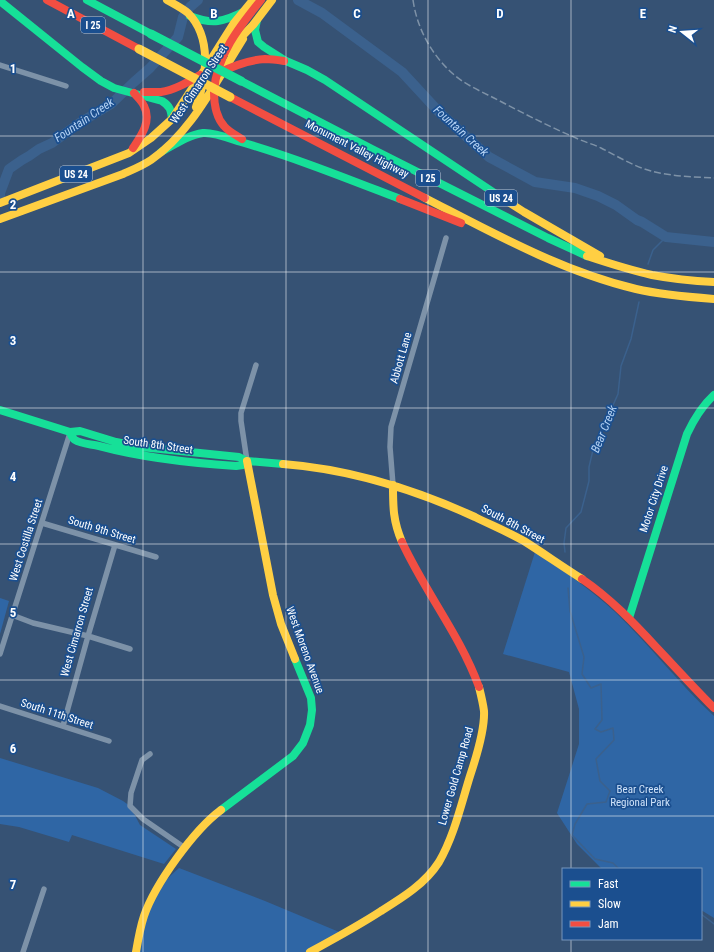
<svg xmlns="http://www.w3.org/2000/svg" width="714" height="952" viewBox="0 0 714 952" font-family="'Roboto Condensed',sans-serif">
  <rect width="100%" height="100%" fill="#365274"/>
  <path fill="#2f66a5" d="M535 552C563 570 590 589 615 612 650 645 679 684 714 716V918L701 910V869H602L577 844 557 813 579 744V709L569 672 503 654Z
    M0 598 9 601 0 634Z
    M0 758 98 788 123 801 130 806 140 825 176 849 164 864 72 835 69 842 19 827 0 824Z
    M179 868 265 901 344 934 310 952H136L156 889Z"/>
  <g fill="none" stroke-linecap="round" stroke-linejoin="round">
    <path stroke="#3b618d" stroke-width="1.5" d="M648 264 653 250 666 237
      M565 552 564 543 566 528 581 512 589 481V467L593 450 618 394 621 366 631 339 639 302
      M568 588 570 611 584 657 582 674 591 688 601 684 602 720 595 729 601 732 613 728 614 740 596 759 600 781 610 791 606 802 587 804 575 824 572 835 595 859 613 863 619 869
      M701 914 714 924"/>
    <path stroke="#3b618d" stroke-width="10" d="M298 0 322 13 402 72 439 112 489 157 535 182 575 188 598 196 616 205 637 220 642 222 666 237 714 242
      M0 200V193L9 169 22 160 29 156 39 149 52 143 81 122 111 104 134 82 150 68 178 37 183 17 190 7 198 0"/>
    <path stroke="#7d92a8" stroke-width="5.5" d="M0 65 66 86
      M247 461 241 421V413L256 365
      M393 485 390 447 391 427 446 238
      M42 523 156 557
      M12 615 33 623 88 636 130 649
      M0 654 70 433
      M0 706 109 741
      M63 726 88 636 115 545
      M150 754 142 760 131 793 130 806 143 819 185 848
      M23 952 44 889"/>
    <path stroke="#16e098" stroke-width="8" d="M87 0 151 34
      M0 1 82 67 101 81 114 88 162 101C170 106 171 110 172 119
      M190 16C213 25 223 22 245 11
      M257 20 255 30 258 42 264 47 286 61 307 70 325 80 502 198
      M241 81 372 149 548 238 587 256
      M161 152C174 145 188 135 203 133 214 132 231 139 241 142 296 158 348 179 400 199
      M0 410 70 432 80 431 116 442 141 447 239 457 247 461 283 464
      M70 432C71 435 72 438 75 440 81 444 91 444 99 446 144 458 190 463 236 466L243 465 247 461
      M629 618 687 434C694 419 702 406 714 395
      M221 810 293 756 303 743 310 725 312 710 311 698 295 659"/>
    <path stroke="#ffcf43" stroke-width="8" d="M167 0C174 4 182 8 188 13 212 37 207 78 196 107
      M253 25 272 0
      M227 52 252 26
      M205 69 234 23 253 0
      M224 70 243 39
      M425 198C493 233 561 271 636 289 662 295 688 297 714 299
      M502 198 524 212 600 256
      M0 203 129 153 151 138 172 119 205 69
      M0 219 123 174C132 170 142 166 151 160 183 138 204 103 224 70
      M587 256C608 263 630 270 652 275 673 279 693 281 714 282
      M247 461 273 595 281 624 295 659
      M283 464C348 469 416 490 475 517 491 525 508 532 524 541 543 553 563 567 582 579
      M393 485C393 507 393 521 402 542
      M136 952C138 940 140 928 144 916 155 884 194 830 221 810
      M310 952C334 939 358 926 381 911 402 898 425 884 439 862 454 836 461 805 470 776 476 758 485 730 484 711 483 703 481 695 479 687"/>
    <path stroke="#f24e42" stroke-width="8" d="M47 0 139 49
      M219 73C233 66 249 60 265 59 271 59 278 60 284 61
      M144 92C149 92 155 92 161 92 175 90 188 82 200 75
      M230 97 425 198
      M242 139C236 135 229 132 224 126 216 117 214 104 214 92 216 56 239 27 261 0
      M133 148C141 136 152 121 144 106 142 101 137 97 134 93
      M400 199 461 223
      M402 542C425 592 460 635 479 687
      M582 579C610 598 634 623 657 648 676 668 694 688 714 708"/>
    <path stroke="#7e92a7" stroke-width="1.5" stroke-dasharray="7 3" stroke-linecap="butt" d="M413 0C417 28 431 54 452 73 464 84 480 91 494 98 521 112 548 126 576 138 584 142 593 144 601 148 617 156 633 166 651 171 669 176 695 177 714 178"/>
    <path stroke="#16e098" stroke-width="9" d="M151 34 241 81"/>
    <path stroke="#ffcf43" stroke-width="9" d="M139 49 230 97"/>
  </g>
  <path fill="none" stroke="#fff" stroke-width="1" stroke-opacity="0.55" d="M143 0V952M286 0V952M428 0V952M571 0V869M0 136H714M0 272H714M0 408H714M0 544H714M0 680H714M0 816H714M571 939V952"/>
  <g text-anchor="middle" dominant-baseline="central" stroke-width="3.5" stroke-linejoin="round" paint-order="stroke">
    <g fill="#1b4f8f" stroke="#bbcadd" stroke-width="1">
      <rect x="81" y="17" width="24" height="16" rx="3"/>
      <rect x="60" y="166" width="32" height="16" rx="3"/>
      <rect x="416" y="170" width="24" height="16" rx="3"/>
      <rect x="485" y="190" width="32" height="16" rx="3"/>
    </g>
    <g font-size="10" font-weight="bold" fill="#fff">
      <text x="93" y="25">I 25</text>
      <text x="76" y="174">US 24</text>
      <text x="428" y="178">I 25</text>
      <text x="501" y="198">US 24</text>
    </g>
    <g font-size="11" fill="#fff" stroke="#1b4f8f">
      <text transform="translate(199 84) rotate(-56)">West Cimarron Street</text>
      <text transform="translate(357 149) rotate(27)">Monument Valley Highway</text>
      <text transform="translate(401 358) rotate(-74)">Abbott Lane</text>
      <text transform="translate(158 445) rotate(8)">South 8th Street</text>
      <text transform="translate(654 499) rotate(-72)">Motor City Drive</text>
      <text transform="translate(513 524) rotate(28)">South 8th Street</text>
      <text transform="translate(102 530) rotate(17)">South 9th Street</text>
      <text transform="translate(26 540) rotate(-72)">West Costilla Street</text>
      <text transform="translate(77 632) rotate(-74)">West Cimarron Street</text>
      <text transform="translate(305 650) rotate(70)">West Moreno Avenue</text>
      <text transform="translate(57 714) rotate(18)">South 11th Street</text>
      <text transform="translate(456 776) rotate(-74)">Lower Gold Camp Road</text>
    </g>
    <g font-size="11" fill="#cfe3fa" stroke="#1b4f8f">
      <text x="640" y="789">Bear Creek<tspan x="640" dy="13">Regional Park</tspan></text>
    </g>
    <g font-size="12" font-style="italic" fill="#b5d3f5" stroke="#1b4f8f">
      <text transform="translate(84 120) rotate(-34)">Fountain Creek</text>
      <text transform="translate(461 131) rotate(42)">Fountain Creek</text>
      <text transform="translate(604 429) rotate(-68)">Bear Creek</text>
    </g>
  </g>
  <g font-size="13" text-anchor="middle" font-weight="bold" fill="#fff" stroke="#1b4f8f" stroke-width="3.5" stroke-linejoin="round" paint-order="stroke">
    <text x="71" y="18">A</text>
    <text x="214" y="18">B</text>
    <text x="357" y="18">C</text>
    <text x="500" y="18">D</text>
    <text x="643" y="18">E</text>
    <text x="13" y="73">1</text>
    <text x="13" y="209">2</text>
    <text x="13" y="345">3</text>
    <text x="13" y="481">4</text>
    <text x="13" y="617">5</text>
    <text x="13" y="753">6</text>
    <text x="13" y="889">7</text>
  </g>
  <rect x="562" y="868" width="140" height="72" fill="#1b4f8f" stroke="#7695bc"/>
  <rect x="570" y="881" width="20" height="6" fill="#16e098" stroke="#7695bc"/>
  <text x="598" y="888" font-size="12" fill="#ffffff">Fast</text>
  <rect x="570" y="901" width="20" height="6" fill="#ffcf43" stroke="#7695bc"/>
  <text x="598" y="908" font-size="12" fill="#ffffff">Slow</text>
  <rect x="570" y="921" width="20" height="6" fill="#f24e42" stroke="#7695bc"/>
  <text x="598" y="928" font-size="12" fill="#ffffff">Jam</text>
  <g transform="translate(682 32) rotate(287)" stroke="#1b4f8f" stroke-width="3" paint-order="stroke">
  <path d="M0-3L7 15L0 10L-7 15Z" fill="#ffffff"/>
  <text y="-6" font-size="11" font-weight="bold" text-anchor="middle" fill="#ffffff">N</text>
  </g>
</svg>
